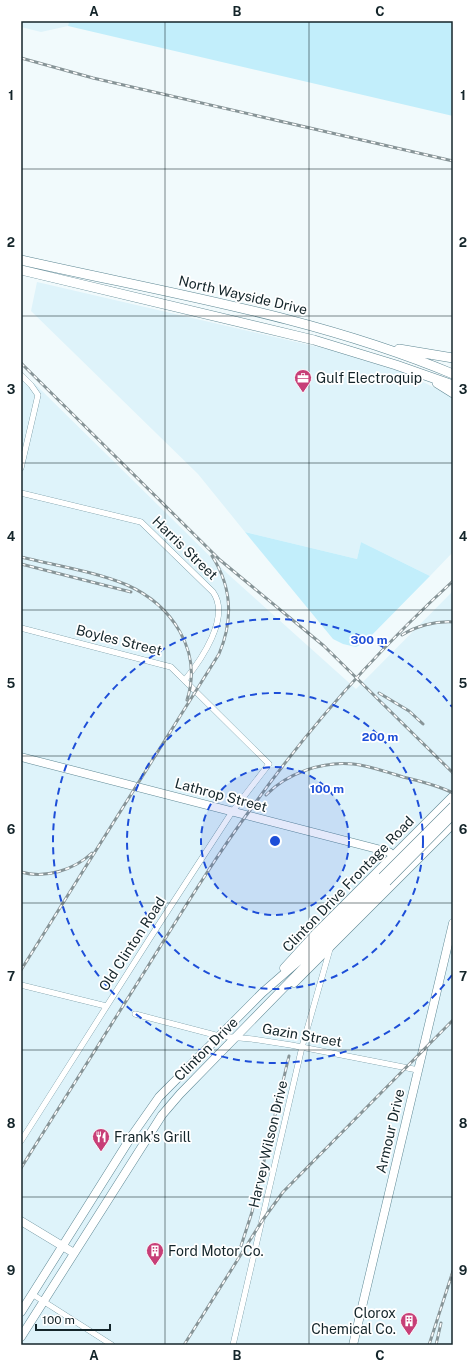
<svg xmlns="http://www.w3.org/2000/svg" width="474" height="1366" viewBox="0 0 474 1366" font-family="'Public Sans',sans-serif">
  <rect width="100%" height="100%" fill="#f1fafc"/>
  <path fill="#def3fa" d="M21 21H69L68 26 41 32 21 27Z
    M37 282 331 350 405 373 453 397V552L430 576 361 542 357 559 245 532 198 474 31 311Z
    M21 381 35 384 229 575 356 689 453 591V1345H21Z"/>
  <path fill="#c2eefb" d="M69 21H453V116L68 26Z
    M245 532 357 559 361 542 430 576 364 643 356 647 343 644 333 639Z"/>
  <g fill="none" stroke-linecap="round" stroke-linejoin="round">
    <defs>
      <path id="street" d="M21 375 31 385 38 395 21 468
        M21 493 141 522 213 592C231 617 201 660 185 680
        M21 628 171 667 269 764 232 812 150 938 21 1141
        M21 985 106 1006
        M135 1014 219 1036 252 1039 291 1045 418 1070
        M32 1294 112 1345
        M233 1345 302 1047 330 949"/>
      <path id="secondary" d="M21 757 389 852 407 870
        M284 968 316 933 453 796
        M294 983 453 824
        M21 1221 74 1253
        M21 1312 133 1134 159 1097 262 993 301 959 382 877
        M21 1337 162 1115 180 1094 387 882
        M353 1345 453 923"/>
      <path id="primary" d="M21 260C166 293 314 316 453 374
        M21 270 314 340 396 365 453 385
        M399 349 453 358
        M437 383 453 393"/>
    </defs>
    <use href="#street" stroke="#5f8894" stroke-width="6"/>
    <use href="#secondary" stroke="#5f8894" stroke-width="9"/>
    <use href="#primary" stroke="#5f8894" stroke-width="10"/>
    <use href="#street" stroke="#fff" stroke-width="5.5"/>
    <use href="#secondary" stroke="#fff" stroke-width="8"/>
    <use href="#primary" stroke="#fff" stroke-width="9"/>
    <defs>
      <path id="rail" d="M21 58 93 78 453 161
        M21 363 220 560 324 646 453 773
        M21 557C53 565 97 572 127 585 172 605 203 651 187 700
        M21 564 131 592
        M402 635C416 626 435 621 453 622
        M379 693 409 711 423 724
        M266 795C287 773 323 761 353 764 370 766 387 772 403 777 420 781 437 785 453 793
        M21 872C45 879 74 870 92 853
        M21 970 219 654C233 621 232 587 212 556
        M21 1168C64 1100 107 1031 150 963 183 910 216 856 253 806 311 725 379 649 453 581
        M241 1246 252 1212 289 1056
        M184 1345 262 1221 283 1192 453 1020
        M429 1345 453 1271
        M436 1345 441 1323"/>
    </defs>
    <use href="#rail" stroke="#879497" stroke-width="3"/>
    <use href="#rail" stroke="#fff" stroke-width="1.5" stroke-dasharray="4.5" stroke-linecap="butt"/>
    <defs>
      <path id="secondary-bridge" d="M382 877 453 806
        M387 882 453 815"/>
    </defs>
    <use href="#secondary-bridge" stroke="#5f8894" stroke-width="9" stroke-linecap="butt"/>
    <use href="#secondary-bridge" stroke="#fff" stroke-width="8"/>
  </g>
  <path fill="none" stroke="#14252a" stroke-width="1" stroke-opacity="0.55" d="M165 21V1345M309 21V1345M21 169H453M21 316H453M21 463H453M21 610H453M21 756H453M21 903H453M21 1050H453M21 1197H453"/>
  <circle cx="275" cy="841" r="74" fill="#1d4ed8" fill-opacity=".12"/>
  <g fill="none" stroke="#1d4ed8" stroke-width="2" stroke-dasharray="7 5">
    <circle cx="275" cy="841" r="74"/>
    <circle cx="275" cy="841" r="148"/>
    <path d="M452 975A222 222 0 1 1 452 707"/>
  </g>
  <defs>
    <symbol id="office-pin" viewBox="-11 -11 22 30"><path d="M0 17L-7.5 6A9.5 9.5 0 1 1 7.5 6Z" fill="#c73e77" stroke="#fff"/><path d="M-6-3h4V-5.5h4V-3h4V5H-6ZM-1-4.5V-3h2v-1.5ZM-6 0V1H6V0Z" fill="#fff"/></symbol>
    <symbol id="restaurant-pin" viewBox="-11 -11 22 30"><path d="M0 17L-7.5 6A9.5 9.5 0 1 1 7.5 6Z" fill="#c73e77" stroke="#fff"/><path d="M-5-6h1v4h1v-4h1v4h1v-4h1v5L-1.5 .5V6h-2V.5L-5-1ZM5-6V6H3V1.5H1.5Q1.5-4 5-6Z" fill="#fff"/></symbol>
    <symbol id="building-pin" viewBox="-11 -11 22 30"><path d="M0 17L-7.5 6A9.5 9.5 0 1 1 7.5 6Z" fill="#c73e77" stroke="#fff"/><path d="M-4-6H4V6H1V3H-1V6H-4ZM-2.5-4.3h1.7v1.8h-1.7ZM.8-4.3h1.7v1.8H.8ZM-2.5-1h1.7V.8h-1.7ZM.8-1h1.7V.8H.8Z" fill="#fff"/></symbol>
  </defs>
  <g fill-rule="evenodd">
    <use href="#office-pin" x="293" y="368" width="20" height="27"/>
    <use href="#restaurant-pin" x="91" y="1127" width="20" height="27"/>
    <use href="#building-pin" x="145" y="1241" width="20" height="27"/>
    <use href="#building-pin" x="399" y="1311" width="20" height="27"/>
  </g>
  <g text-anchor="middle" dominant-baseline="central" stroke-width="3.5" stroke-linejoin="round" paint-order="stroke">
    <g font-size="14" fill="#14252a" stroke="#fff">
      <text transform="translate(243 295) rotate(13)">North Wayside Drive</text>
      <text transform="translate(185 548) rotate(44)">Harris Street</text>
      <text transform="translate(119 640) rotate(14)">Boyles Street</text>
      <text transform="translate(221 795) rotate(15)">Lathrop Street</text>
      <text transform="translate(348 884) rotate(-46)">Clinton Drive Frontage Road</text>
      <text transform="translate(132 944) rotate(-57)">Old Clinton Road</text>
      <text transform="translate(302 1035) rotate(10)">Gazin Street</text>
      <text transform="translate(206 1049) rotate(-45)">Clinton Drive</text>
      <text transform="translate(390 1131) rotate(-77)">Armour Drive</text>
      <text transform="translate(268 1144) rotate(-77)">Harvey Wilson Drive</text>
    </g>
    <g font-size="14" fill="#14252a" stroke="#fff" text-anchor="start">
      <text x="316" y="378">Gulf Electroquip</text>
      <text x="114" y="1137">Frank's Grill</text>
      <text x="168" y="1251">Ford Motor Co.</text>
      <text x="396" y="1313" text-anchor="end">Clorox<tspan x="396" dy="16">Chemical Co.</tspan></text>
    </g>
  </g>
  <circle cx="275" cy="841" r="6" fill="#1d4ed8" stroke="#fff" stroke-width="2"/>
  <g font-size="12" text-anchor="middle" font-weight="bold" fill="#1d4ed8" stroke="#fff" stroke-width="3.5" stroke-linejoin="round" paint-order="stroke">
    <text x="369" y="644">300 m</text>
    <text x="380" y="741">200 m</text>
    <text x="327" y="793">100 m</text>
  </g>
  <rect width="474" height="1366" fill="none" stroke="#ffffff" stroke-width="44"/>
  <path d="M36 1324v6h74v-6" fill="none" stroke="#14252a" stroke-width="2"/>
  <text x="42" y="1324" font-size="12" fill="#14252a" stroke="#ffffff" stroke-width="3" paint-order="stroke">100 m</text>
  <rect x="22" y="22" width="430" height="1322" fill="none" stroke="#14252a" stroke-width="1.5"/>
  <g font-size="13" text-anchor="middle" font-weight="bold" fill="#14252a">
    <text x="94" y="16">A</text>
    <text x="237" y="16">B</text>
    <text x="380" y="16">C</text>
    <text x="11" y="100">1</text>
    <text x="463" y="100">1</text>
    <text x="11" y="247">2</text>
    <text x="463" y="247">2</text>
    <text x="11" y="394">3</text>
    <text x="463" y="394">3</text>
    <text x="11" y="541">4</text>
    <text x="463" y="541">4</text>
    <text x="11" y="688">5</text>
    <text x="463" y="688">5</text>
    <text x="11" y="834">6</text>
    <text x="463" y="834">6</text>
    <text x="11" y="981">7</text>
    <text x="463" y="981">7</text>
    <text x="11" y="1128">8</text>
    <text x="463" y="1128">8</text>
    <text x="11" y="1275">9</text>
    <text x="463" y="1275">9</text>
    <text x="94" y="1360">A</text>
    <text x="237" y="1360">B</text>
    <text x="380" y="1360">C</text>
  </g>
</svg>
